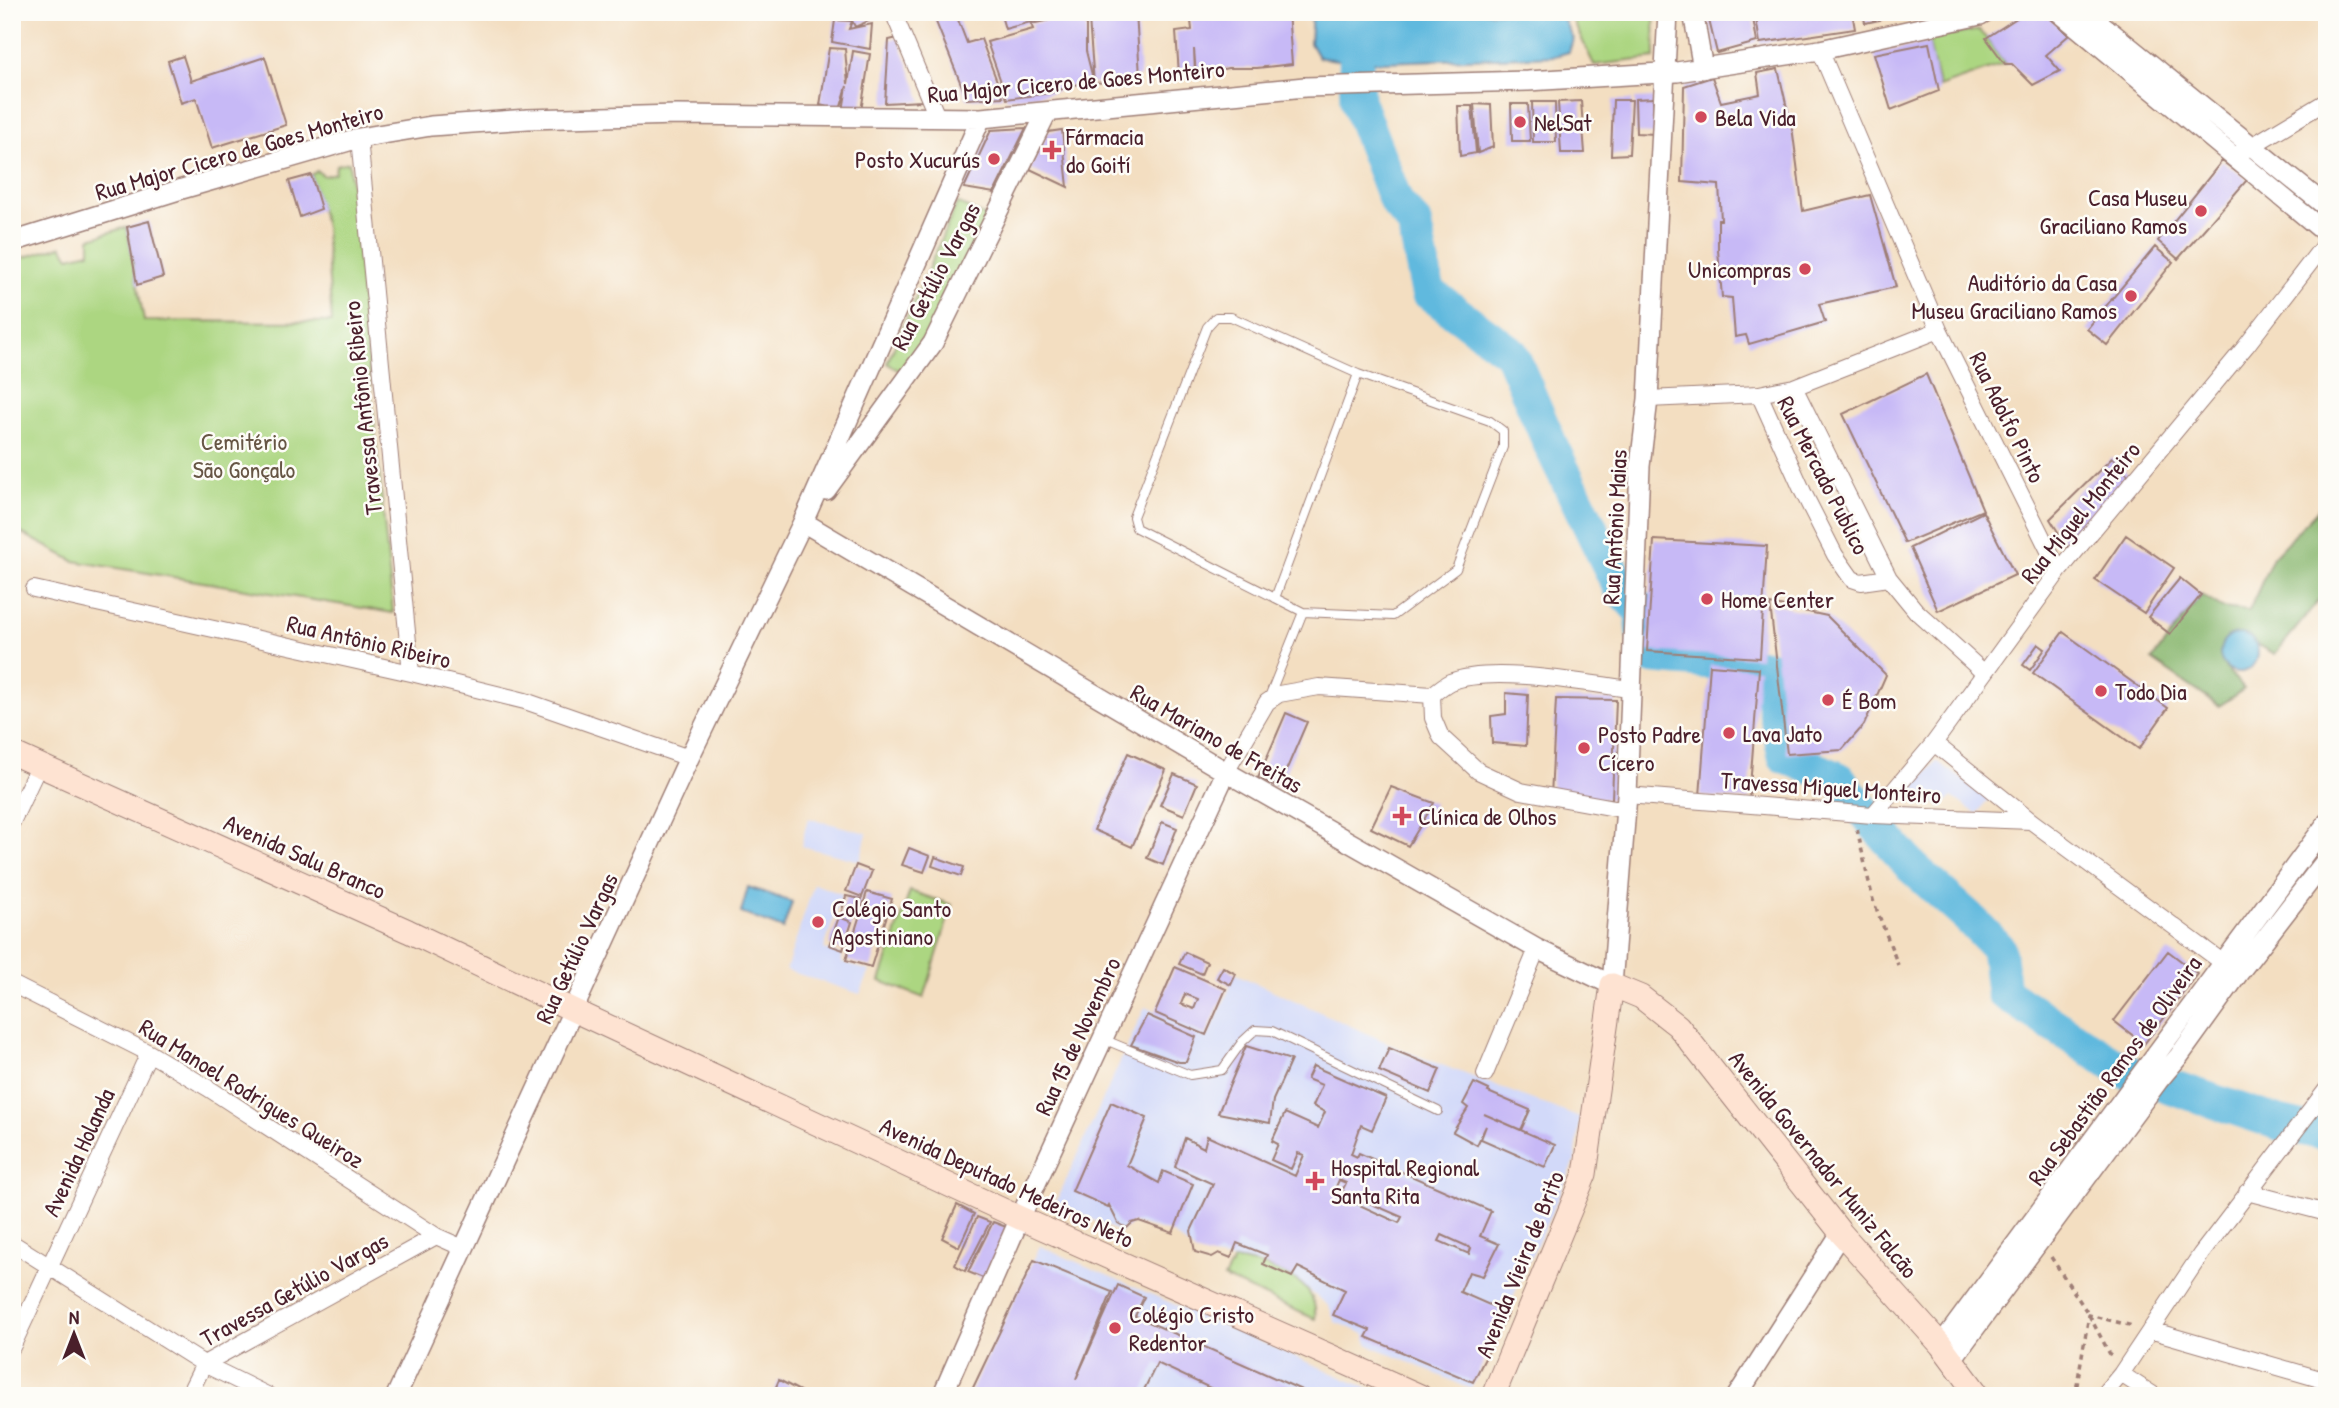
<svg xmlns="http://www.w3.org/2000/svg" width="2339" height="1408" viewBox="0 0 2339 1408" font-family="'Patrick Hand',sans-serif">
  <rect width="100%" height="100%" fill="#fdfcf7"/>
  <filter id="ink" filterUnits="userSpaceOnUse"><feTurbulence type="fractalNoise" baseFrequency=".0143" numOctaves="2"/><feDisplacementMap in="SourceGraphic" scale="14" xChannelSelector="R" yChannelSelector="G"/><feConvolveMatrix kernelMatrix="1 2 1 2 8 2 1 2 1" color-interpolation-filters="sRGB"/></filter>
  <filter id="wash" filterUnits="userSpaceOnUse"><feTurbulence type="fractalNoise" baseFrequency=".00686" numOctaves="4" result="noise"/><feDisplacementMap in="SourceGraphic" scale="28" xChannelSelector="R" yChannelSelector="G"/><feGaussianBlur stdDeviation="1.57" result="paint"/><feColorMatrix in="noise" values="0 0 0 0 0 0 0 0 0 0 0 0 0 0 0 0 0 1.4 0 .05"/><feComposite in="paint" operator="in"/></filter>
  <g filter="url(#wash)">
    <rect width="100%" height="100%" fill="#f3dec1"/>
    <path fill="#d2d9f9" d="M1937 761 1989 799 1977 814 1952 797 1940 807 1913 787Z
      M808 818 867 833 860 861 801 846Z
      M814 884 842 894 824 949 842 955V963L870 971 860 994 786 970Z
      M1236 974 1408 1052 1580 1118 1575 1161 1471 1389 1367 1344 1365 1334 1335 1322 1329 1306 1292 1277 1263 1264 1212 1257 1195 1252 1172 1233 1132 1223 1119 1232 1056 1202 1145 1007 1208 1037Z
      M1040 1246 1385 1396H969Z"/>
    <path fill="#acd681" stroke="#7b7a56" stroke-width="2" d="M1569 12H1654L1655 58 1594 65Z
      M1980 30 2005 64 1939 87 1928 39Z
      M349 162 393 613 74 561 12 528V261L62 246 69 257 90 252V238L127 227 144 321 332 322 325 227 311 175 317 171 324 176 335 173 336 165Z
      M957 203 989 218 905 374 887 363Z
      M910 891 952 905 924 998 880 981Z
      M1234 1260C1267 1265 1320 1277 1315 1319L1224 1278Z"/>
    <path fill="#89b76f" stroke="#6a6b4d" stroke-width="2" d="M2327 500V591L2275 654 2238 634 2225 667 2244 689 2219 706 2152 660 2201 595 2222 608 2249 611 2273 557Z"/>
    <path fill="#61b9de" stroke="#566c84" stroke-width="2" d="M1312 12H1560L1573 39 1569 52 1555 56 1356 63 1318 57 1310 43Z
      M2220 653a19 19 0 1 1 38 0a19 19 0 1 1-38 0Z
      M748 887 792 902 783 929 741 913Z"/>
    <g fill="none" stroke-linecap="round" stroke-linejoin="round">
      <path stroke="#61b9de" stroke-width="35" d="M1356 63 1357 100 1396 202 1414 223 1428 292 1511 353 1551 446 1620 588 1642 612 1646 656 1767 667 1785 756 1839 779 1860 807 1912 867 1969 918 1998 948 2003 992 2124 1071 2279 1123 2327 1134"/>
    </g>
    <g id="blocks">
      <path fill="#c7b9f6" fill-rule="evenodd" d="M848 12H889L855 27Z
        M932 12H955L967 43 981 39 1003 97 967 99Z
        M1000 12H1056V15L1005 29Z
        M1067 12H1136L1140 76 1123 81 1078 84 1050 93 1007 99 987 42 1033 29 1031 24 1059 18 1058 16ZM1086 20H1089L1094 83 1086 51Z
        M1190 12H1288L1292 64 1257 68H1228L1196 75 1194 49 1195 74H1179L1176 32 1192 30Z
        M1707 12H1752L1757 42 1717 53Z
        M1755 12H1852L1855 29 1760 43Z
        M1863 12H1879L1880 20 1865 23Z
        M2026 12H2043L2069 35 2046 55 2060 71 2033 85 2012 64H2005L1986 38Z
        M835 20 852 21 849 29 872 24 870 49 832 42Z
        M898 38 922 101 885 103 889 40Z
        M1929 43 1939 91 1891 110 1874 54Z
        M829 48 845 49 848 84 853 51 870 54 861 111H843L847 86 840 110 820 105Z
        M183 56 191 81 265 57 286 125 212 148 196 98 181 103 168 61Z
        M1778 69 1793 134 1803 211 1870 195 1896 287 1819 304 1825 322 1749 344 1746 335 1735 337 1732 298 1722 297 1718 250V220H1721L1719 185 1682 182 1684 86 1712 77 1721 102 1760 94 1757 73Z
        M1653 98 1655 134 1636 133 1635 99Z
        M1613 100H1632L1629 154 1611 155Z
        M1581 101 1585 153H1561L1558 102Z
        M1532 102H1555L1556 142H1533Z
        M1474 104 1491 105 1493 147 1478 153Z
        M1511 104H1528L1530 141H1512Z
        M1458 106H1472L1476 153 1460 156Z
        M1026 128 994 193 964 188 991 130Z
        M1062 130 1068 187 1030 169 1048 132Z
        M2222 161 2247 180 2178 259 2158 241Z
        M311 175 321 209 300 217 289 181Z
        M149 221 163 277 137 285 127 227Z
        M2155 247 2173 262 2107 345 2087 329Z
        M1926 374 1983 510 1905 543 1843 414Z
        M2112 458 2133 480 2070 551 2050 519Z
        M1983 512 2015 575 1938 611 1910 548Z
        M2126 535 2174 568 2144 613 2095 580Z
        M1654 540 1767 546 1760 658 1647 651Z
        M2180 578 2201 595 2170 634 2148 617Z
        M1770 604 1827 616 1886 675 1864 725 1842 750 1787 754Z
        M2063 632 2168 708 2139 749 2033 673Z
        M2038 644 2045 649 2030 670 2023 665Z
        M1710 665 1759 669 1749 800 1700 796Z
        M1506 693 1528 695 1526 746 1492 743 1491 716 1506 714Z
        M1556 699 1616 700 1612 799 1551 796Z
        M1286 713 1307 722 1279 787 1258 778Z
        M1128 753 1166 770 1132 847 1094 830Z
        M1174 774 1197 784 1184 815 1160 805Z
        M1391 787 1434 803 1408 846 1371 828Z
        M1162 822 1177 828 1163 865 1147 858Z
        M909 848 930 856 924 872 902 865Z
        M935 857 964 867 961 876 932 866Z
        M856 865 872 871 862 897 846 891Z
        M867 892 892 899 871 967 846 960Z
        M846 896 861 899 856 917 841 914Z
        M839 917 852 922 843 950 829 945Z
        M2168 951 2198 974 2144 1044 2114 1021Z
        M1185 952 1207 962 1202 974 1179 964Z
        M1175 967 1226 989 1206 1035 1155 1013ZM1185 994 1198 999 1194 1009 1181 1004Z
        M1223 967 1236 974 1231 985 1217 978Z
        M1147 1015 1196 1037 1186 1062H1179L1131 1045Z
        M1246 1046 1291 1060 1273 1100 1270 1123 1218 1113Z
        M1389 1048 1440 1069 1430 1093 1379 1071Z
        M1313 1066 1386 1098 1372 1130 1361 1125 1351 1154 1357 1157 1359 1153 1491 1211 1480 1236 1499 1244 1483 1276 1469 1272 1460 1292 1508 1313 1473 1382 1366 1337 1370 1330 1333 1315 1345 1290 1298 1267 1292 1277 1263 1264 1267 1255 1237 1243 1231 1258 1219 1253 1212 1257 1195 1252 1191 1231 1213 1184 1175 1167 1185 1138 1204 1148 1207 1136 1295 1176 1304 1155 1298 1153 1291 1169 1271 1160 1278 1144 1272 1141 1285 1113 1318 1128 1325 1112 1313 1106 1322 1085 1307 1079ZM1339 1180 1346 1183 1342 1191 1402 1217 1399 1223 1333 1193ZM1442 1235 1471 1248 1469 1254 1439 1241Z
        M1474 1083 1489 1090 1488 1092 1530 1110 1521 1130 1484 1114 1555 1145 1545 1167 1481 1139 1486 1126 1477 1145 1453 1132 1468 1108 1463 1104Z
        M1111 1102 1147 1118 1127 1165 1159 1183 1163 1171 1193 1184 1173 1233 1139 1221 1132 1223 1127 1228 1118 1223 1109 1205 1108 1207 1072 1191Z
        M957 1205 974 1214 959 1247 942 1238Z
        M977 1217 990 1222 965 1271 955 1265Z
        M993 1222 1009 1228 983 1278 968 1272Z
        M1034 1260 1112 1292 1076 1379 1118 1285 1144 1297 1135 1316 1315 1396H1227L1157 1363 1141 1396H969Z
        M779 1380 809 1396H772Z"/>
    </g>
  </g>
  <g filter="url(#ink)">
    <use href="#blocks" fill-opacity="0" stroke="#9e7e76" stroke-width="2"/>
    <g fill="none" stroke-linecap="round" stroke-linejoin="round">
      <defs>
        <path id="service" d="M1216 317H1231L1358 374 1490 421 1503 431V447L1456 569 1393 616 1303 612 1136 528 1133 517 1207 327Z
          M1275 598 1358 374
          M1269 697 1303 612
          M1103 1039 1190 1075 1222 1070 1242 1042 1255 1030 1272 1031 1438 1111"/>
        <path id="minor" d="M893 12 938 119
          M1820 50 1939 330 2059 571
          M359 138 411 673
          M2235 156 2327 101
          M1794 387 1889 578
          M1759 394 1803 492 1835 555 1852 579 1861 582 1889 578 1916 611 1983 672
          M1648 399 1759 394 1794 387 1939 330
          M34 589 411 673 525 701 689 758
          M1432 695 1433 718 1441 737 1478 771 1521 791 1626 810
          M1934 743 2031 821 2233 970
          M1226 772 1267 702 1279 694 1319 687 1432 695C1438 690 1444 685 1450 682 1491 665 1584 683 1630 689
          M1627 795 1873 815 2031 821
          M1873 815 1934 743 2059 571 2246 346 2327 241
          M12 822 39 765
          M12 984 149 1053 208 1088 436 1236 463 1248
          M1485 1074 1537 949
          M2247 1192 2327 1213
          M12 1243 204 1364 269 1396
          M2150 1330 2327 1381
          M12 1347 149 1053
          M2121 1374 2155 1396
          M188 1396 204 1364 436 1236
          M2103 1396 2121 1374 2201 1254 2327 1089"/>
        <path id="tertiary" d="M1693 12 1703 69
          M2059 12 2327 234
          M2086 12 2327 207
          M12 242 182 189 359 138 431 126 528 119 677 115 981 118 1305 87 1528 81 1677 72 1820 50 1980 15 1985 12
          M826 490 933 343 1047 112
          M803 522 1226 772 1537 949 1612 985 1627 795 1640 466 1648 399 1668 12
          M1941 1345 2327 823
          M1952 1359 2158 1081 2179 1056 2238 974 2327 859
          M396 1396 689 758 803 522 981 118
          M942 1396 1020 1218 1226 772
          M1737 1396 1841 1233"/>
        <path id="secondary" d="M12 753 408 931 575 1011 1020 1218 1420 1396
          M1493 1396 1585 1174 1612 985 1641 997 1678 1026 1841 1233 1941 1345 1979 1396"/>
      </defs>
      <use href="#service" stroke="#9e7e76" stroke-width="10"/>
      <use href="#minor" stroke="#9e7e76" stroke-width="18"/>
      <use href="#tertiary" stroke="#9e7e76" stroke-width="22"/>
      <use href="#secondary" stroke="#9e7e76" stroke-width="25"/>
      <path stroke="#9e7e76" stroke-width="3.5" stroke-dasharray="5 5" stroke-linecap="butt" d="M1857 829 1873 900 1898 965
        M2051 1257 2089 1315 2112 1358
        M2075 1396 2089 1315 2133 1326"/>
      <use href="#service" stroke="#fff" stroke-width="8"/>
      <use href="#minor" stroke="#fff" stroke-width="16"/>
      <use href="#tertiary" stroke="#fff" stroke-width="19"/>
      <use href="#secondary" stroke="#fee3d2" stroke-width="23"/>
    </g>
  </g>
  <g fill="#d1495b" stroke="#fdfcf7" stroke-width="2.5">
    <circle cx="1701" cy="117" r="7"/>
    <circle cx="1520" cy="122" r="7"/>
    <path d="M1048.5 139.5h7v7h7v7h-7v7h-7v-7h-7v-7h7z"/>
    <circle cx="994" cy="159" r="7"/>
    <circle cx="2201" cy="211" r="7"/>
    <circle cx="1805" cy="269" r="7"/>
    <circle cx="2131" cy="296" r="7"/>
    <circle cx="1707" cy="599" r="7"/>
    <circle cx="2101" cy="691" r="7"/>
    <circle cx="1828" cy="700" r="7"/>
    <circle cx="1729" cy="733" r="7"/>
    <circle cx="1584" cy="748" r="7"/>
    <path d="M1398.5 805.5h7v7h7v7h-7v7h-7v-7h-7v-7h7z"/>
    <circle cx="818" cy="922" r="7"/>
    <path d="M1311.5 1170.5h7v7h7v7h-7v7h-7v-7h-7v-7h7z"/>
    <circle cx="1115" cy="1328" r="7"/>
  </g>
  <g text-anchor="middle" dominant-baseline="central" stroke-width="5" stroke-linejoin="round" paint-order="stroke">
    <g font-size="24" fill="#4a1f2b" stroke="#fdfcf7">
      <text transform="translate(1076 81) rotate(-5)">Rua Major Cicero de Goes Monteiro</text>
      <text transform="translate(239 151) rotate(-16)">Rua Major Cicero de Goes Monteiro</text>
      <text transform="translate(935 276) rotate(-62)">Rua Getúlio Vargas</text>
      <text transform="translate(362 408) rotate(-96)">Travessa Antônio Ribeiro</text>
      <text transform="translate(2008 417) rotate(64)">Rua Adolfo Pinto</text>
      <text transform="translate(1824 475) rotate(63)">Rua Mercado Publico</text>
      <text transform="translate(2080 512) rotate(-51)">Rua Miguel Monteiro</text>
      <text transform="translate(1614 527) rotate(-87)">Rua Antônio Maias</text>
      <text transform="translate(369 641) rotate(13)">Rua Antônio Ribeiro</text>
      <text transform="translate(1217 738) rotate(30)">Rua Mariano de Freitas</text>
      <text transform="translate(1831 787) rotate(4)">Travessa Miguel Monteiro</text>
      <text transform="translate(305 856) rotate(24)">Avenida Salu Branco</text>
      <text transform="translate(576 948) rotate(-65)">Rua Getúlio Vargas</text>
      <text transform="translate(1077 1036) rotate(-65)">Rua 15 de Novembro</text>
      <text transform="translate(2114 1070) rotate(-54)">Rua Sebastião Ramos de Oliveira</text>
      <text transform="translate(252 1093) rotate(32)">Rua Manoel Rodrigues Queiroz</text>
      <text transform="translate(78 1152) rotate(-65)">Avenida Holanda</text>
      <text transform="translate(1824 1164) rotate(51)">Avenida Governador Muniz Falcão</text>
      <text transform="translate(1007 1182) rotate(25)">Avenida Deputado Medeiros Neto</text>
      <text transform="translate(1519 1264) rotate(-68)">Avenida Vieira de Brito</text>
      <text transform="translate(294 1289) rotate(-29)">Travessa Getúlio Vargas</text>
    </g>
    <g font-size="24" fill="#4a1f2b" stroke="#fdfcf7" text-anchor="start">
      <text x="1715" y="117">Bela Vida</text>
      <text x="1534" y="122">NelSat</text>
      <text x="1066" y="136">Fármacia<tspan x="1066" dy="28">do Goití</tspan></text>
      <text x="980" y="159" text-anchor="end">Posto Xucurús</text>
      <text x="2187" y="197" text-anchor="end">Casa Museu<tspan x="2187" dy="28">Graciliano Ramos</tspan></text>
      <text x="1791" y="269" text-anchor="end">Unicompras</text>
      <text x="2117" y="282" text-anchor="end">Auditório da Casa<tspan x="2117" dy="28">Museu Graciliano Ramos</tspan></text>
      <text x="1721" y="599">Home Center</text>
      <text x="2115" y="691">Todo Dia</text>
      <text x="1842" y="700">É Bom</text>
      <text x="1743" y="733">Lava Jato</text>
      <text x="1598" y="734">Posto Padre<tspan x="1598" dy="28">Cícero</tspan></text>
      <text x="1418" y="816">Clínica de Olhos</text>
      <text x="832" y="908">Colégio Santo<tspan x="832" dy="28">Agostiniano</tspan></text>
      <text x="1331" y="1167">Hospital Regional<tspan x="1331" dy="28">Santa Rita</tspan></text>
      <text x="1129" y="1314">Colégio Cristo<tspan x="1129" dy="28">Redentor</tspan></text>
    </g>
    <g font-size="24" fill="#675645" stroke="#fdfcf7">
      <text x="244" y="441">Cemitério<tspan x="244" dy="28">São Gonçalo</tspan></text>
    </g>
  </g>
  <rect width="2339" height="1408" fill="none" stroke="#fdfcf7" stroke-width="42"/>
  <g transform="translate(74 1334)" stroke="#fdfcf7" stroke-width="5" paint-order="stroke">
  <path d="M0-5L12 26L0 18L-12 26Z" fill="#4a1f2b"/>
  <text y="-10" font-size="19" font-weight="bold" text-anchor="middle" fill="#4a1f2b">N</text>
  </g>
</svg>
